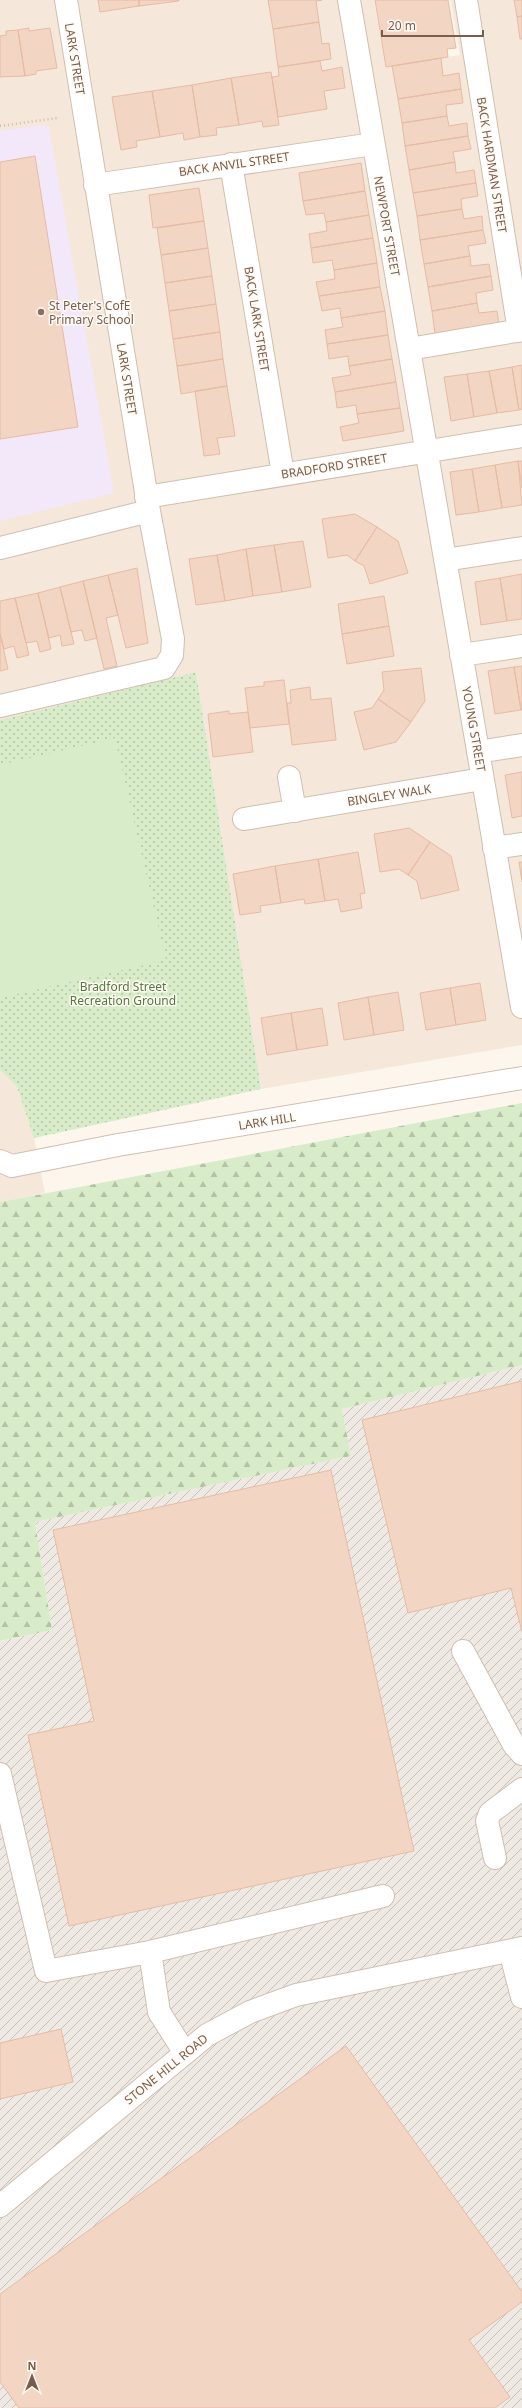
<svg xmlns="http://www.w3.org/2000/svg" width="522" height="2408" viewBox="0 0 522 2408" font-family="'Noto Sans',sans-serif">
  <defs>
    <pattern id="industrial-furrows" width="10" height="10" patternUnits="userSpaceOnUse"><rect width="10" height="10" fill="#efe9e4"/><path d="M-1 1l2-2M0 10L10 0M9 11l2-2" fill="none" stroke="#c7c0bb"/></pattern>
    <pattern id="forest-firs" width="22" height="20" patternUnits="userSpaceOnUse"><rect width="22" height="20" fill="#d8ecc9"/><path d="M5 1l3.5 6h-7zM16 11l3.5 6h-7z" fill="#b4c2a5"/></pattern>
    <pattern id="park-dots" width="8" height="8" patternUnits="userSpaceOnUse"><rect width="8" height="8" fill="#d8ecc9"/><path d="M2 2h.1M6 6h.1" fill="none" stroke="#b4c2a5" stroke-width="1.8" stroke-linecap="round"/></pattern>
  </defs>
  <rect width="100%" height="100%" fill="#fdf6ec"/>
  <path fill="#f5e8da" d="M0 0H374L386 67 460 55 451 0H522V1045L261 1089 196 672 0 720Z
    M0 1070 17 1087 34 1138 45 1193 0 1202Z"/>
  <path fill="url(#industrial-furrows)" d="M522 1365V2408H0V1641L52 1630 35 1522 351 1456 342 1409Z"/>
  <path fill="#f3e8fa" d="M43 125 49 127 114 493 0 521V131Z"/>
  <path fill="url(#forest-firs)" d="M522 1103V1365L342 1409 351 1456 35 1522 52 1630 0 1641V1202Z"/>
  <path fill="url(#park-dots)" d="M196 672 261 1089 34 1138 17 1087 0 1070V720Z"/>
  <path fill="#d8ecc9" d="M115 738 166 960 0 998V765Z"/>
  <path fill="#f3d5c3" stroke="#e6bba3" d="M98 0H139V6L100 12Z
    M139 0H179V1L139 6Z
    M268 0H322L316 1 319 22 273 29Z
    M375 0H448L456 48 447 49 448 57 386 67Z
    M514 0H522V16L517 17Z
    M522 16V39H520L517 17Z
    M319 22 322 44 329 43 331 59 278 67 273 29Z
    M29 28V31L50 28 57 68 36 71V74L25 76 18 30Z
    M18 30 25 76 0 77V36L6 35V31Z
    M441 58 443 76 459 73 461 89 398 99 392 66Z
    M320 61 322 71 342 67 345 88 324 91 327 109 278 117 272 77 279 76 278 67Z
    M271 72 279 125 263 127 262 121 239 125 231 78Z
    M231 78 239 125 216 128 217 135 200 137 192 85Z
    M192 85 200 137 184 140 183 133 160 137 152 91Z
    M461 89 463 103 446 105 447 116 402 123 398 99Z
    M152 91 160 137 136 141 137 147 121 150 112 97Z
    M447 116 449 126 467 123 468 136 405 146 402 123Z
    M468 136 471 149 453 152 455 162 409 170 405 146Z
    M35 156 78 427 0 439V162Z
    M455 162 456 173 474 170 476 183 413 193 409 170Z
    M361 163 365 191 303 201 299 173Z
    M476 183 478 196 461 199 462 209 417 216 413 193Z
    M199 188 204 221 153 228 149 195Z
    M365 191 369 215 326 222 324 213 306 215 303 201Z
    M462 209 464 219 482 216 483 230 420 240 417 216Z
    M369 215 373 238 311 248 309 234 327 231 326 222Z
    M204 221 208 248 161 255 157 228Z
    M483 230 486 243 468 246 470 256 424 264 420 240Z
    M373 238 377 263 334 270 332 260 313 263 311 248Z
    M208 248 212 276 165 283 161 255Z
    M470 256 471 266 489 264 491 276 428 287 424 264Z
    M377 263 380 287 319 296 316 282 335 279 334 270Z
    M212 276 216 304 169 311 165 283Z
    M491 276 493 290 476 293 477 303 432 311 428 287Z
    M380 287 385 311 341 318 340 308 322 311 319 296Z
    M477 303 479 313 497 311 499 324 435 334 432 311Z
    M216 304 220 332 173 339 169 311Z
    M385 311 388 335 327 344 325 330 343 327 341 318Z
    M220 332 223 359 177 366 173 339Z
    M388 335 392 359 349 366 348 356 329 359 327 344Z
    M223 359 227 386 181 394 177 366Z
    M392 359 396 382 335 392 332 378 351 375 349 366Z
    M522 365V409L519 410 512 367Z
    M512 367 519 410 497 413 489 371Z
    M489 371 497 413 474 417 467 374Z
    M467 374 474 417 451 421 444 377Z
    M396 382 400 408 357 414 356 405 337 408 335 392Z
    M227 386 235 436 217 438 220 454 204 456 195 391Z
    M400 408 404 431 343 441 340 427 359 423 357 414Z
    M518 461 522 505 502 508 495 465Z
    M518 461H522V488Z
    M495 465 502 508 479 512 472 469Z
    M472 469 479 512 456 515 450 472Z
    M355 514 377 527 355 561 347 555 328 558 322 519Z
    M377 527 398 541 408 573 370 584 364 566 355 561Z
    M303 541 311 587 282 592 274 545Z
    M274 545 282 592 253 596 246 549Z
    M246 549 253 596 225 601 217 555Z
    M217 555 225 601 196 605 189 559Z
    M137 568 148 643 126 648 108 575Z
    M522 574V619L507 621 500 578Z
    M108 575 118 615 106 618 117 666 104 669 83 581Z
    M500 578 507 621 481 625 475 582Z
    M83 581 97 638 85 641 82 630 71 632 60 587Z
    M60 587 74 644 62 646 60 635 49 638 38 593Z
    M38 593 51 649 40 652 37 641 26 643 15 598Z
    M384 596 389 626 342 634 338 604Z
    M15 598 29 655 17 658 14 646 4 649 0 634V601Z
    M389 626 394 656 347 664 342 634Z
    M0 634 8 669 0 671Z
    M522 666V710H521L514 667Z
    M514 667 521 710 495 714 488 671Z
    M421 668 425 701 411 722 378 699 384 690 382 672Z
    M284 680 289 724 250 728 245 688 264 686V682Z
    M310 687 311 700 331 698 336 740 292 745 287 703H291L290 690Z
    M378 699 411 722 396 742 364 750 354 712 372 708Z
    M229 711V714L248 712 253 752 213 757 208 714Z
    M522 772V816L512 818 505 775Z
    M409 828 430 842 408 875 399 869 380 872 374 834Z
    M430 842 451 856 459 890 421 899 417 881 408 875Z
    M358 852 365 893 360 894 362 908 341 912 338 899 325 901 318 859Z
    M318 859 325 901 305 904 304 899 281 903 275 866Z
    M519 862H522V882Z
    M275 866 281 903 260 906 261 912 240 915 233 874Z
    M480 983 486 1020 456 1025 450 988Z
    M450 988 456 1025 426 1030 420 993Z
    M398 992 404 1030 374 1035 368 997Z
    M368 997 374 1035 344 1040 338 1003Z
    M322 1008 328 1045 297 1050 291 1013Z
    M291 1013 297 1050 267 1055 261 1018Z
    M522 1381V1632L511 1588 408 1613 362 1420Z
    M331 1470 414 1851 69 1926 28 1735 94 1721 53 1530Z
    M61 2029 73 2082 0 2099V2043Z
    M346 2046 522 2292V2302L469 2340 510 2397 495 2408H19L0 2382V2294Z"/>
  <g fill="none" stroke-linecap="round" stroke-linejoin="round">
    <defs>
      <path id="minor" d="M349 0 522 1007
        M466 0 519 331
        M231 164 283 474
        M95 185 373 144
        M409 349 522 330
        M146 497 522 436
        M0 548 149 511
        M445 560 522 548
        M461 655 522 646
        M0 706 164 668 172 655 173 639 149 511 66 0
        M478 752 522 745
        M289 777 295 811
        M244 819 482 779
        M494 848 522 844
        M0 1161 12 1166 118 1145 522 1078
        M463 1651 514 1745 522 1754
        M0 1774 46 1971 150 1952 383 1896
        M495 1858 487 1821 490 1813 522 1789
        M510 1951 522 1997
        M150 1952 159 2012 185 2053
        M0 2206 207 2035 250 2012 296 1995 522 1948"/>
    </defs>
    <use href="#minor" stroke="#d1beb0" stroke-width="24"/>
    <path stroke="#d9b8a5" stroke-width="2.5" stroke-dasharray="1 3" stroke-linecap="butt" d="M0 126 57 118"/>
    <use href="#minor" stroke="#fff" stroke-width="22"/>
  </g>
  <circle fill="#8d6e63" stroke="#fffaf3" stroke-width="1.5" cx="41" cy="312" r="4"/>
  <g text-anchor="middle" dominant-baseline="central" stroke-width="3" stroke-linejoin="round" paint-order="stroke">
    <g font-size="12" fill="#7a5c4d" stroke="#fffaf3">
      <text transform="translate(75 59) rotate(81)">LARK STREET</text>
      <text transform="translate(234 164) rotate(-8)">BACK ANVIL STREET</text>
      <text transform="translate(492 165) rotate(81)">BACK HARDMAN STREET</text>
      <text transform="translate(387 226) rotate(80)">NEWPORT STREET</text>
      <text transform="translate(257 319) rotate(81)">BACK LARK STREET</text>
      <text transform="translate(127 379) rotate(81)">LARK STREET</text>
      <text transform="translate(334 466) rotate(-9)">BRADFORD STREET</text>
      <text transform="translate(474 729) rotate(80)">YOUNG STREET</text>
      <text transform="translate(389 795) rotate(-9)">BINGLEY WALK</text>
      <text transform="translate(267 1121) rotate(-9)">LARK HILL</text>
      <text transform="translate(166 2069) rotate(-39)">STONE HILL ROAD</text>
    </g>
    <g font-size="12" fill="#785e54" stroke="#fffaf3" text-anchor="start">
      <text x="49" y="305">St Peter's CofE<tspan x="49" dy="14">Primary School</tspan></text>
    </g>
    <g font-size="12" fill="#537a41" stroke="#fffaf3">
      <text x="123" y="986">Bradford Street<tspan x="123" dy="14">Recreation Ground</tspan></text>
    </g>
  </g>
  <g transform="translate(32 2376)" stroke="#fffaf3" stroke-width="3" paint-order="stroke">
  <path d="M0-3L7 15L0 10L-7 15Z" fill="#7a5c4d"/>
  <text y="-6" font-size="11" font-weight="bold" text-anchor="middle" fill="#7a5c4d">N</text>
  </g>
  <path d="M382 30v6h101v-6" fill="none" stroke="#7a5c4d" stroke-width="2"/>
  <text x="388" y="30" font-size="12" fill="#7a5c4d" stroke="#fffaf3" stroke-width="3" paint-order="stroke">20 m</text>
</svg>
